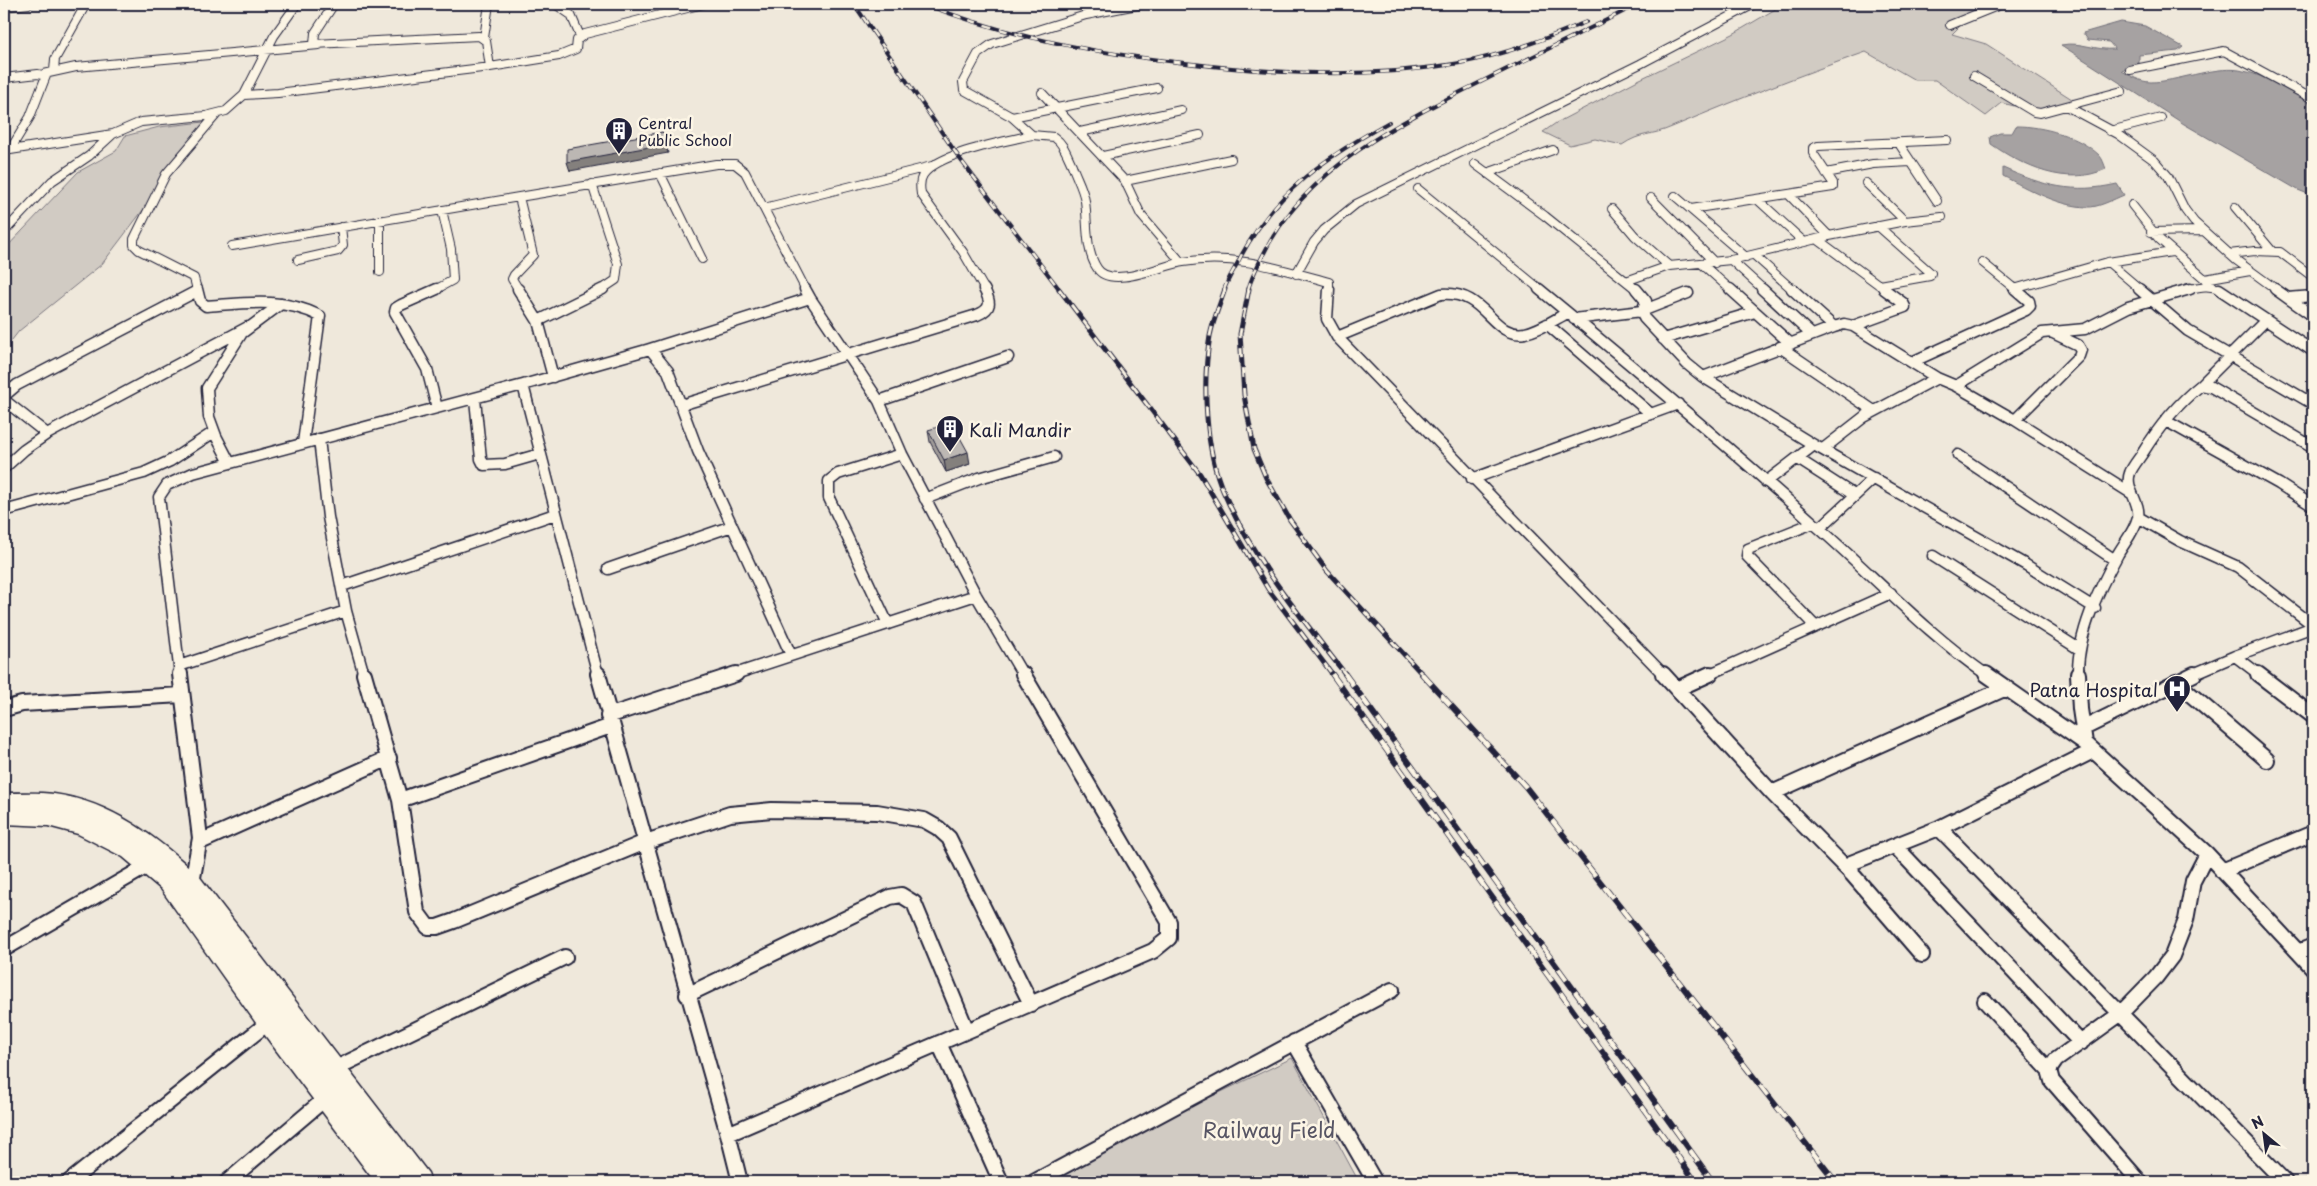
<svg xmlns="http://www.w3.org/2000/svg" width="2317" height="1186" viewBox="0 0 2317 1186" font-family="'Playpen Sans',sans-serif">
  <rect width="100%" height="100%" fill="#efe8db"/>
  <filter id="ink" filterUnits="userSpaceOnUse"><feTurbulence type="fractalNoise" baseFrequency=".02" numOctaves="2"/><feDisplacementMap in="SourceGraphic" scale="10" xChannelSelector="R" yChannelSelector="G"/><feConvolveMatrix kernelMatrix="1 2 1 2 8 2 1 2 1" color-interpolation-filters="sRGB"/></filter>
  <g filter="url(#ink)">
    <path fill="#d1cbc3" stroke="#7a767f" d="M1784 4H1982L1952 34 1986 44 2075 101 2035 111 2002 103 1986 116 1935 80H1915L1866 52C1800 75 1736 100 1672 127 1652 136 1641 132 1622 145L1595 139 1570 145 1543 132 1556 123 1636 81 1733 34Z
      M204 122 207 126 102 264 19 331 4 350V250L78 172 116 151 125 136 159 127Z
      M1292 1058 1359 1182H1033Z"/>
    <path fill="#a6a2a2" stroke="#716f79" d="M2121 22 2145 26 2183 47 2178 51 2139 55V63L2122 71C2131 76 2140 82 2151 82 2176 82 2213 66 2239 70 2269 75 2288 94 2313 102V196L2298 190 2184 124 2061 45C2081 41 2095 51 2115 49L2109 42 2088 40 2083 33Z
      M2016 126C2043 126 2079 136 2099 155 2103 159 2104 164 2106 169 2066 187 2024 167 1991 144L1990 137 2000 133H2012Z
      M2003 168C2043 186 2074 194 2117 184L2124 195C2114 199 2098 208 2087 207 2058 206 2028 189 2003 176Z"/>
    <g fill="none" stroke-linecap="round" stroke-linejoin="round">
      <defs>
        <path id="minor-far2" d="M334 4 315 33 314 44 479 36 486 41 490 67
          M555 4 571 15 580 36
          M4 7 29 4
          M1950 25 2002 4
          M484 38 489 4
          M2130 70 2224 51 2313 99
          M54 71 55 59 86 4
          M44 74 76 67 319 45
          M1974 76 2034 112 2040 113 2066 106 2118 134 2155 161 2168 176 2185 210 2194 222 2236 260 2277 290
          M4 78 38 74 46 76 30 117 10 150
          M1042 93 1125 181 1141 215 1181 262
          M244 95 278 93 490 67 559 56 576 49 577 40 585 34 703 4
          M2066 106 2122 91
          M1012 117 1157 88
          M2110 131 2161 118
          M1080 132 1181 110
          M1032 135 1054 137C1064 144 1067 155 1072 165 1076 177 1083 188 1085 201 1088 222 1085 250 1097 268 1110 290 1163 265 1183 262 1233 253 1281 269 1329 282V290
          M1898 142 1937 201
          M4 151 113 134 141 122 206 116 226 111 244 95 274 36 297 4
          M1103 156 1200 135
          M1475 164 1545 216 1637 290
          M660 173 702 259
          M1487 173 1553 150
          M1826 173 1873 164 1911 162
          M1125 181 1231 159
          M1866 183 1905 221
          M592 184 618 264 616 280 601 290
          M1418 189 1541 290
          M1789 195 1829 236
          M1675 196 1746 257
          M519 197 716 164H735L745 172 806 290
          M1651 198 1715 263
          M1757 199 1804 242
          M2132 205 2159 239 2213 286
          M2235 207 2272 251
          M764 208 932 166
          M1612 209 1635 236 1669 266
          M1691 209 1833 187V183L1813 153V148L1818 146 1947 140
          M380 220V272
          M1878 226 1931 273 1930 276 1879 285
          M4 232 52 181 89 156 113 134
          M2151 232 2203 231
          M1817 239 1886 290
          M232 246 519 197 533 255 514 275 512 279 519 290
          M2229 254 2255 251 2280 252 2313 277
          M1754 255 1793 290
          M298 260 338 251 343 245 341 227
          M1731 260 1764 290
          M1982 262 2016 290
          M2108 262 2141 290
          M1702 264 1731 290
          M1296 274 1314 242 1324 230 1356 204 1640 64 1754 4
          M2205 279 2250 271
          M1626 281 1669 266 1731 260 1829 236 1905 221 1942 217
          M2014 289 2108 262 2172 252
          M197 290 194 278 139 250 134 245V239L166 174 217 114
          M435 290 453 280 451 249 442 210
          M985 290 963 252 921 194C920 188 919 181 923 175 938 153 1006 141 1032 135L1012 117 964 90 963 82 978 54 992 44 1086 15 1142 4
          M2186 290C2199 287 2209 284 2221 290"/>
        <path id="minor-far1" d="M197 289 200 301 206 306C247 303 282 297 320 316L303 443
          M518 289 538 321 553 377
          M805 289 810 298
          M1329 289 1327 319 1337 337 1664 675
          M1539 289C1634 367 1728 446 1819 528 1875 577 1926 633 1987 675
          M1636 289 1646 301 1642 311 1644 318 1687 364 1703 377 1814 445 2026 565 2095 608
          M1730 289 1791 344
          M1762 289 1812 335
          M1792 289 1834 327
          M2139 289 2188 331 2313 404
          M2219 289 2313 351
          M2275 289 2313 316
          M2288 298 2313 296
          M1574 319 1642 311 1688 293
          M538 321 603 289
          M1547 324 1651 414
          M1853 326 1905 307 1903 303 1884 289
          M1337 337 1441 294C1487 290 1491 339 1525 333 1540 330 1554 320 1567 313
          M1663 339 1755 312
          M1780 347 1874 411
          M650 349 668 371 698 451 791 655
          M1912 362 2026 310 2030 306 2029 301 2015 289
          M1703 377 1834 327 1844 324 1853 326 1937 378 1956 386 2015 420 2131 493
          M523 385 650 349 810 298 879 401 902 454 976 595 1023 675
          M2201 385 2265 321
          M1956 386 2042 333 2085 329 2128 307 2190 289
          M4 396 17 385 197 291
          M475 399 481 459 484 465 505 464 540 454
          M4 400 47 434
          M879 401 1008 357
          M681 405 977 315C992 309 991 302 984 289
          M437 408 427 369 395 312 396 308 401 305 437 289
          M2015 420 2079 356 2081 350 2078 345 2053 333
          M2166 421 2279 484 2313 506
          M1823 449 1864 417 1937 378
          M1958 455 2115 560
          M1798 459 1854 495
          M230 463 216 436 209 417 207 388 242 333 281 304
          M4 468 24 450 47 434 248 327
          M1472 479 1678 404
          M1766 482 1814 445
          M925 499 979 478 1054 457
          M4 511 144 473 170 461 214 432
          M2138 517 2180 541 2238 567 2313 625
          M1813 523 1748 549 1747 556 1815 626
          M1820 528 1874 478
          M1933 556 2079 649
          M608 569 732 526
          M342 586 555 514
          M346 611 364 675
          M888 624 829 498V481L838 474 902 454
          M2235 656 2260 675
          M179 666 346 611 328 517 319 439
          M180 675 159 497 167 485 193 473 523 385 598 675
          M732 675 976 595
          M1708 675 1891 593
          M2078 675C2077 634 2099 589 2118 554 2125 542 2135 530 2138 517 2141 502 2124 488 2130 473 2132 467 2138 460 2142 454 2158 428 2177 404 2201 385L2211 387 2313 447
          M2191 675 2235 656 2313 627"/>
        <path id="minor" d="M180 674 200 838 192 883
          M364 674 400 800 417 912 428 927H437L454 921 643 843 730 814 772 810 877 812 924 820 938 828 949 838 1031 1004
          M598 674 728 1134
          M1663 674 1772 793 1852 874
          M1986 674 2085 743
          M2078 674 2080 709 2085 743 2207 854 2313 968
          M2258 674 2313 716
          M2176 682 2267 760
          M1677 689 1710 674
          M4 709 22 704 182 695
          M608 716 736 674
          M2082 729 2194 674
          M1772 793 2006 688
          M400 800 611 726
          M1939 828 2285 1182
          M200 842 389 758
          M1896 847 2081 1043
          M2222 871 2313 833
          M4 949 149 865
          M2298 952 2313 946
          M1922 955 1852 874 1851 863 1939 828 2093 751
          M687 995 890 897 901 895 914 903 967 1031
          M1985 1001 2049 1070
          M1294 1042 1375 1182
          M939 1043 1001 1182
          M334 1069 565 957
          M69 1182 269 1022
          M227 1182 326 1098
          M740 1182 728 1134 1153 951 1169 938V922L1023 674
          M1034 1182 1392 990
          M2140 1182 2052 1081 2049 1070 2056 1060 2120 1014 2156 977 2172 956 2186 920 2193 881 2207 854"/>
        <path id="trunk" d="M4 793C21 793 38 792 54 794 112 802 158 838 199 876L428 1173 431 1182H404L400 1177 402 1182H375L261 1030 161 889 123 857 78 834 48 826 4 824Z"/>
      </defs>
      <use href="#minor-far2" stroke="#22223b" stroke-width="10"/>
      <use href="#minor-far1" stroke="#22223b" stroke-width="13"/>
      <use href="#minor" stroke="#22223b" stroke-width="18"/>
      <use href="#trunk" stroke="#22223b" stroke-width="3"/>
      <use href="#minor-far2" stroke="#fcf5e5" stroke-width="8"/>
      <use href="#minor-far1" stroke="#fcf5e5" stroke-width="10"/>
      <use href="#minor" stroke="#fcf5e5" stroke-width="14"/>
      <use href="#trunk" fill="#fcf5e5" fill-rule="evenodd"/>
      <defs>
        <path id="rail-far2" d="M854 4 960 159 1060 290
          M924 4C1008 37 1095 53 1185 63 1276 74 1369 79 1460 63 1504 55 1545 39 1586 22
          M1224 290C1228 278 1236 267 1241 256 1276 191 1326 157 1389 122
          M1248 290C1251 278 1257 267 1263 255 1309 160 1419 113 1509 68 1553 47 1596 25 1639 4"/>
        <path id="rail-far1" d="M1059 289 1200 474 1268 589 1333 675
          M1225 289C1220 304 1213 320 1210 336 1202 382 1205 451 1224 493 1253 560 1302 618 1346 675
          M1249 289 1240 334 1244 395 1254 449 1266 478 1290 520 1327 571 1423 675"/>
        <path id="rail" d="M1332 674 1696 1182
          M1345 674 1713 1182
          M1422 674 1525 786 1836 1182"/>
      </defs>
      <use href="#rail-far2" stroke="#22223b" stroke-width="4"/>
      <use href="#rail-far1" stroke="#22223b" stroke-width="5"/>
      <use href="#rail" stroke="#22223b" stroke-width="6"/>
      <use href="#rail-far2" stroke="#fcf5e5" stroke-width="2.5" stroke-dasharray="8" stroke-linecap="butt"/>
      <use href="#rail-far1" stroke="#fcf5e5" stroke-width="3" stroke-dasharray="10" stroke-linecap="butt"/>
      <use href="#rail" stroke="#fcf5e5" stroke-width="4.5" stroke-dasharray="14" stroke-linecap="butt"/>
    </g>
    <path fill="#a29d9a" stroke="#22223b" d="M928 430 970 464 946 472 930 442Z"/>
    <path fill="#84807d" stroke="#22223b" d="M663 132 668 153 570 171 567 162Z
      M968 452 970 464 946 472 944 460Z"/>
    <path fill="#bcb7b3" stroke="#22223b" d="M663 132 666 144 567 162V149Z
      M952 423 968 452 944 460 928 430Z"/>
  </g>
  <defs>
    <symbol id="building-pin" viewBox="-11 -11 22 30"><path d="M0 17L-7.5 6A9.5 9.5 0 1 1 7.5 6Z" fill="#22223b" stroke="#fcf5e5"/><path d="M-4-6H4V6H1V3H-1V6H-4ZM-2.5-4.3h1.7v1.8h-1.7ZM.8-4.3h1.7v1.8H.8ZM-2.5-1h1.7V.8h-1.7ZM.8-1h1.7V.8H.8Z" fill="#fff"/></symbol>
    <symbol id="hospital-pin" viewBox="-11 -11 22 30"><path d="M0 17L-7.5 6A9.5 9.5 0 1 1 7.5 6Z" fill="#22223b" stroke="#fcf5e5"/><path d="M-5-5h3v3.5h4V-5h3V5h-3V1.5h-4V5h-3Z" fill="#fff"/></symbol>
  </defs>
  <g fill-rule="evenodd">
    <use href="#building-pin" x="603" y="115" width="32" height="43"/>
    <use href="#building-pin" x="934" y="413" width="32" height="43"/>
    <use href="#hospital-pin" x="2161" y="673" width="32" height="43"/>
  </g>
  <g text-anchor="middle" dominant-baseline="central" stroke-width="5" stroke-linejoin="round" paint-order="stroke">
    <g font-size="15" fill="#22223b" stroke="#fcf5e5" text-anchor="start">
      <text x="638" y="122">Central<tspan x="638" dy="17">Public School</tspan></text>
    </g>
    <g font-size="18" fill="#22223b" stroke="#fcf5e5" text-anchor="start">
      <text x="969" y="429">Kali Mandir</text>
      <text x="2158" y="689" text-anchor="end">Patna Hospital</text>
    </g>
    <g font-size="21" fill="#575564" stroke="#fcf5e5">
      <text x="1269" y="1129">Railway Field</text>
    </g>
  </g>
  <rect width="2317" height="1186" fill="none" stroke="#fcf5e5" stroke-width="20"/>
  <rect x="10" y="10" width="2297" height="1166" fill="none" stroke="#22223b" stroke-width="2" filter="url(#ink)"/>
  <g transform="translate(2264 1134) rotate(331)" stroke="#fcf5e5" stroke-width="4" paint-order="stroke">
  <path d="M0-4L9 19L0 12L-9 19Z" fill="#22223b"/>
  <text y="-8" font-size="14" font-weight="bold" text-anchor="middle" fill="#22223b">N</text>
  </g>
</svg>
